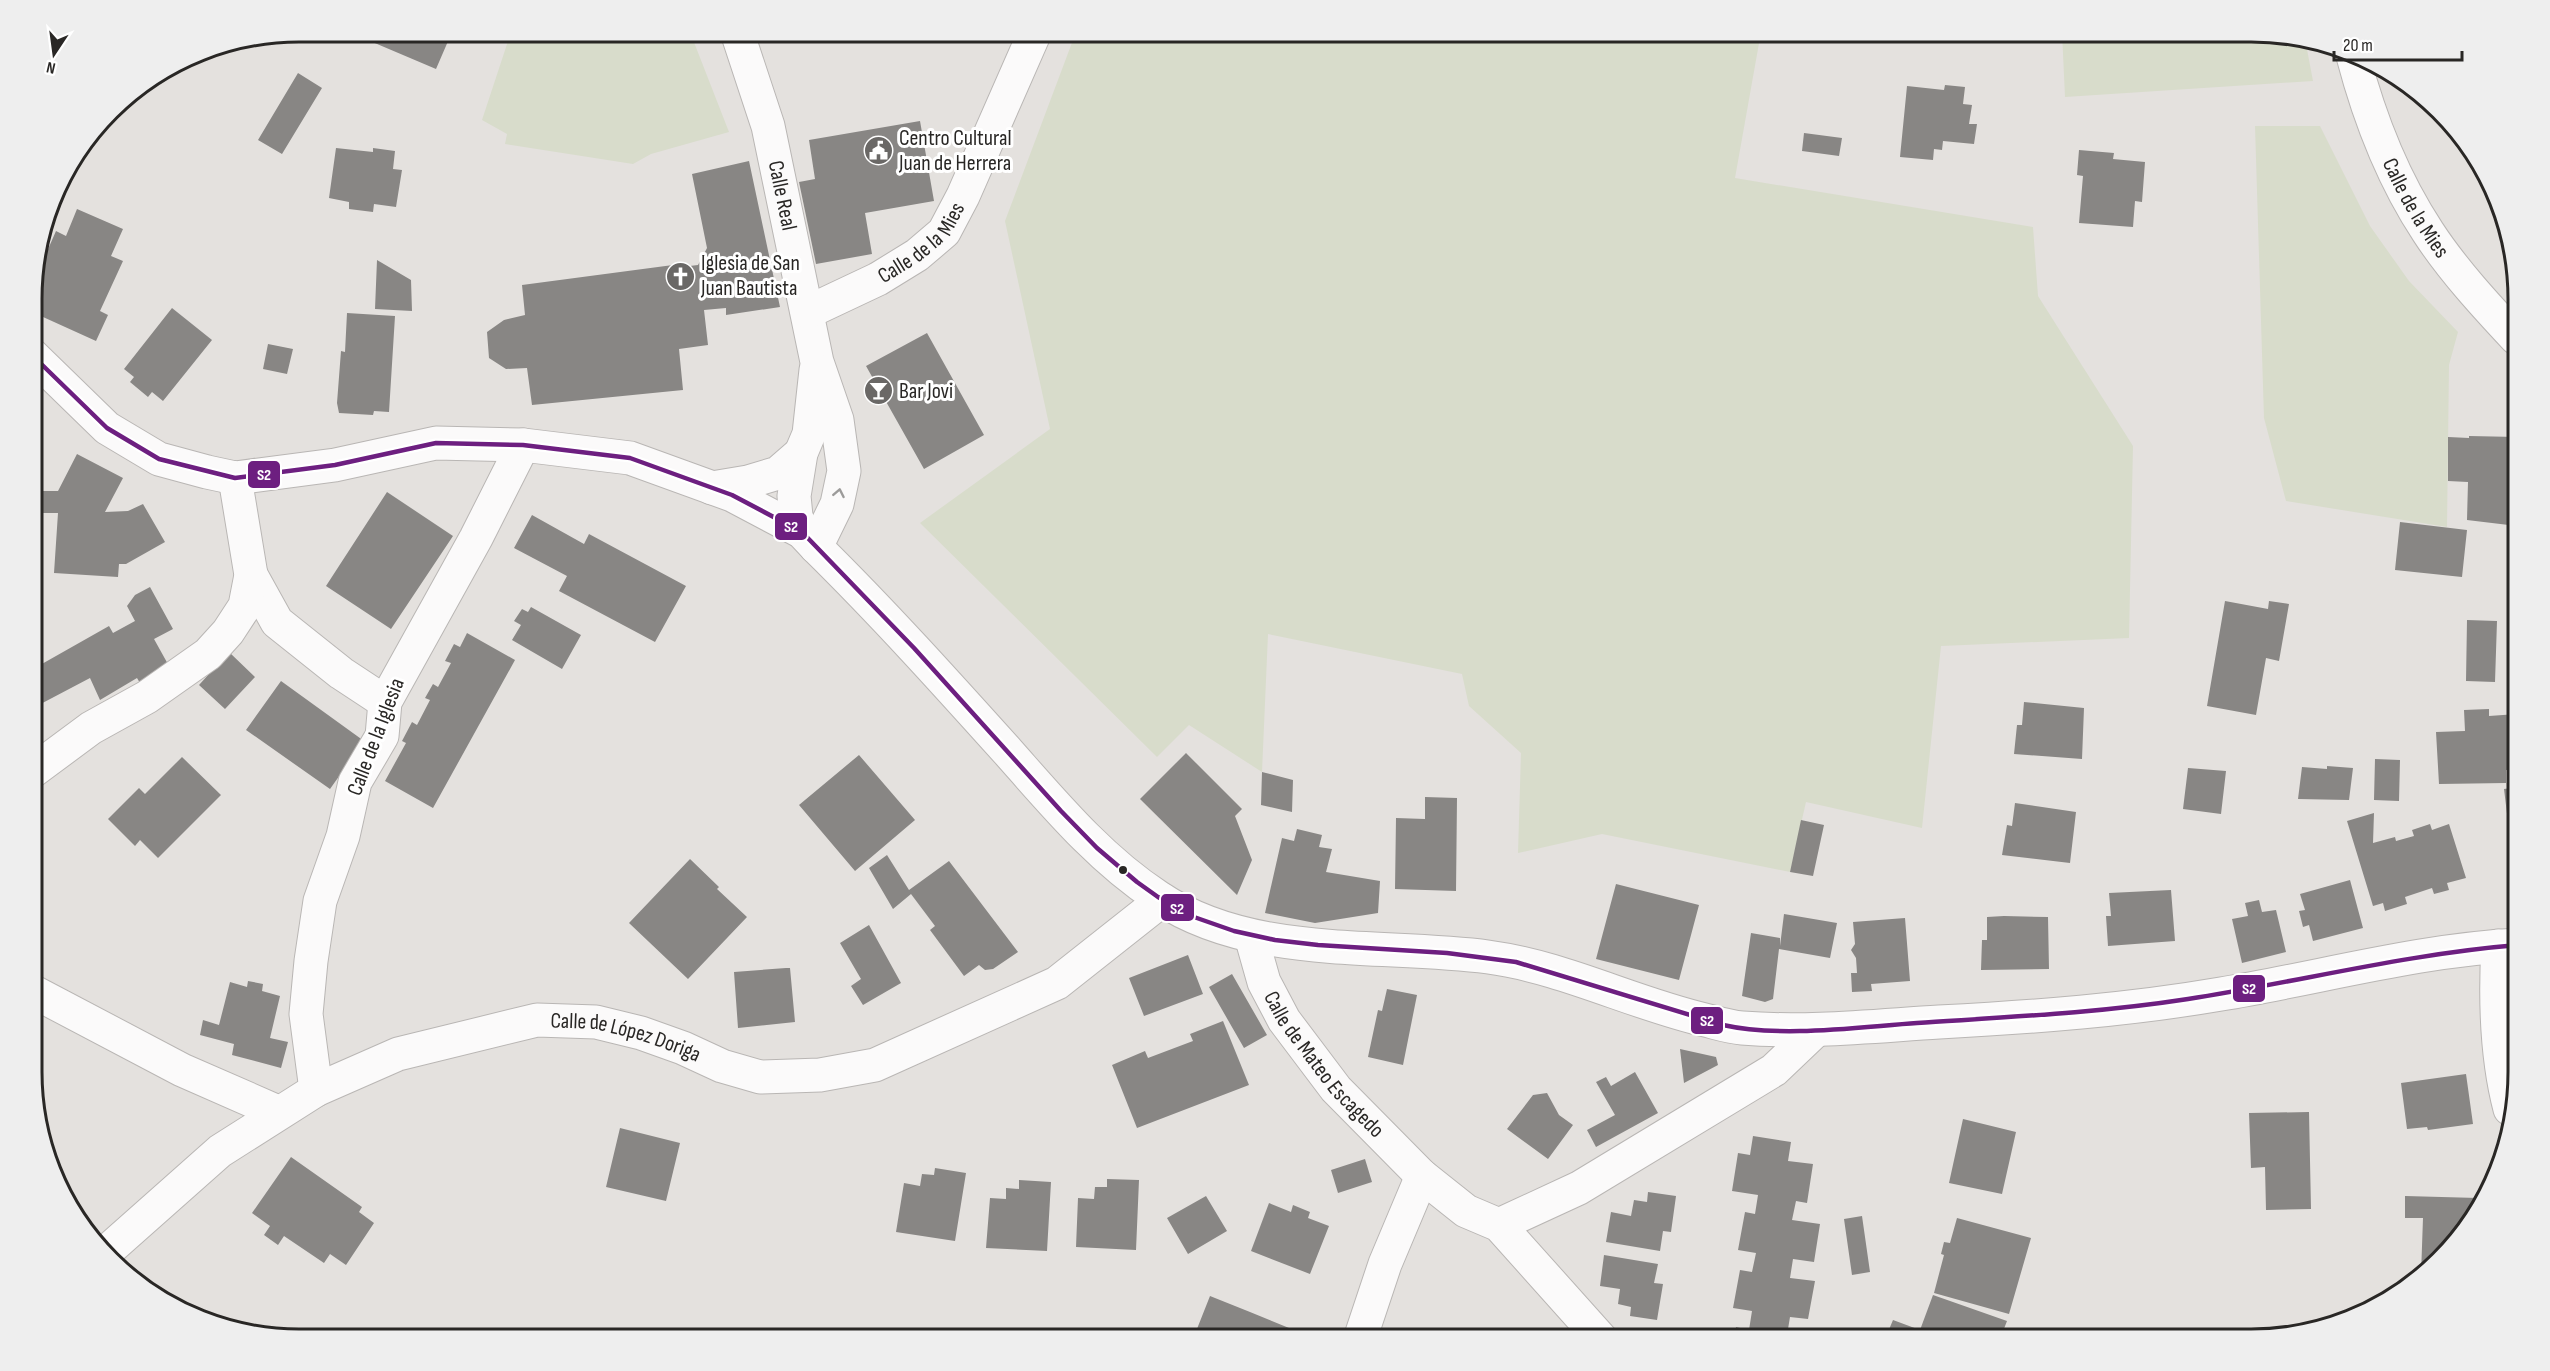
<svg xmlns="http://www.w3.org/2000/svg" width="2550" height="1371" viewBox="0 0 2550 1371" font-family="'Sofia Sans Condensed',sans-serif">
  <rect width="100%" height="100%" fill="#e4e1de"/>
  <path fill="#d8dccb" d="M511 32H690L729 132 651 154 633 164 505 144 507 134 482 120Z
    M1076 32H1761L1735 178 2033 227 2038 296 2133 446 2129 638 1941 646 1922 828 1806 802 1790 872 1602 834 1518 853 1521 753 1469 706 1462 674 1268 634 1262 772 1189 725 1157 757 920 523 1050 429 1005 221Z
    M2062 32H2251L2306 44 2313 81 2065 97Z
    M2255 126H2320L2370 226 2409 281 2458 332 2449 365 2447 527 2286 501 2264 418Z"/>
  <path fill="#888684" d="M374 32H452L436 69 370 41Z
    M298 73 322 88 282 154 258 140Z
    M1945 85 1965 87 1963 104 1972 105 1969 124H1977L1974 144 1943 141 1942 150 1934 149 1933 160 1900 157 1907 86 1944 90Z
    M920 121 934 201 865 213 872 254 816 264 799 182 815 179 809 140Z
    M1804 133 1842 138 1839 156 1802 151Z
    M336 148 373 152V148L395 151 393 169 402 170 396 207 374 204 373 212 349 209V202L329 198Z
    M2079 150 2114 153 2113 159 2145 162 2142 202 2135 201 2133 227 2079 223 2083 176 2077 175Z
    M749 161 780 307 726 315V308L704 310 708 345 679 349 683 390 532 405 527 368 506 369 489 358 487 332 504 320 525 315 522 285 673 265V268L698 265 707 248 692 174Z
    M77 209 123 229 111 256 123 261 100 311 108 315 96 341 32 312V292L40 273 38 272 56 231 66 236Z
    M377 260 411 280 412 311 375 309Z
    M172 308 212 340 163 401 152 392 148 397 130 382 134 377 124 369Z
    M347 313 395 316 389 412 374 411 373 415 339 413 337 403 341 351 345 352Z
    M927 333 984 435 924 469 866 366Z
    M268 344 293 349 287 374 263 369Z
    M2469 436 2517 437V526L2467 520 2468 482 2448 481V437L2469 438Z
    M77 454 123 478 105 512 128 511 143 504 165 542 126 564H119L118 577 54 573 58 513H35L38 491H58Z
    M387 492 453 536 391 629 326 586Z
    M532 515 584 544 589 534 686 586 655 642 559 591 567 576 514 548Z
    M2400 522 2467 530 2462 577 2395 570Z
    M33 538H35L37 585H33Z
    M150 587 173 629 154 639 169 666 140 683 137 678 100 700 90 678 33 708V669L109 626 113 633 135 621 127 606 135 595Z
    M2225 601 2268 609 2269 601 2289 604 2279 661 2266 658 2256 715 2207 706Z
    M531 607 581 635 562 669 512 640 521 625 514 621 522 609 528 612Z
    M2467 620 2497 621 2495 682 2466 681Z
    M467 633 515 660 433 808 385 781 406 743 402 741 412 722 417 725 430 700 425 698 433 684 438 687 451 663 445 661 454 644 460 647Z
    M229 652 255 677 225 709 199 685Z
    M281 681 364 741 330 789 246 730Z
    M2024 702 2084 708 2082 759 2014 754 2017 725H2022Z
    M2489 709V716L2517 714 2518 769 2506 770V783L2439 784 2436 732 2465 731 2464 710Z
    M1186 753 1242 809 1235 816 1252 860 1237 895 1140 799Z
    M859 755 915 820 855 871 799 805Z
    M182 757 221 795 158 858 140 840 135 846 108 819 139 788 145 794Z
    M2375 759 2400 760 2399 801 2374 800Z
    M2327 766 2353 768 2349 800 2298 799 2302 767 2327 769Z
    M2188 768 2226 771 2221 814 2183 809Z
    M1262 772 1293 780 1292 812 1261 805Z
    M2518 787V837L2510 838 2504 789Z
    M1425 797 1457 798 1456 891 1395 889 1396 818 1425 819Z
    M2015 803 2076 812 2070 863 2002 855 2007 825 2012 826Z
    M2374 813 2373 843 2395 837 2396 841 2414 836 2412 830 2430 824 2432 830 2449 824 2466 878 2447 883 2449 890 2434 894 2432 888 2405 897 2407 904 2385 911 2383 903 2373 906 2347 821Z
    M1801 820 1824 825 1813 876 1790 872Z
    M1297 829 1322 835 1319 847 1332 849 1326 872 1380 881 1378 913 1315 923 1265 913 1282 838 1294 841Z
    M33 844 40 848 33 863Z
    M887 855 909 890 949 861 1018 952 993 969 985 970 979 965 964 976 930 930 935 926 911 894 893 909 869 868Z
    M690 859 719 887 717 889 747 917 688 979 629 923Z
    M2350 880 2363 928 2313 941 2309 925 2303 927 2299 911 2305 910 2300 894Z
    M1616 884 1699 905 1679 980 1596 959Z
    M2171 890 2175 941 2108 946 2106 916H2111L2109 893Z
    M2259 900 2262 912 2276 910 2286 952 2242 963 2232 919 2248 916 2245 903Z
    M1784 914 1837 923 1830 958 1779 949 1773 999 1765 1002 1742 996 1751 933 1780 938V946Z
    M2004 916 2048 917 2049 969 1981 970 1982 940H1987V917Z
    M1905 918 1910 981 1871 984 1872 991 1852 992 1851 973H1857L1856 958 1851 950 1855 944 1853 922Z
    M869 925 901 983 863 1005 851 986 861 979 840 943Z
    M1188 955 1203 994 1144 1016 1129 978Z
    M786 968H790L795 1022 738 1028 734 972Z
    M1232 974 1267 1035 1244 1048 1209 987Z
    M248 981 263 984 262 991 280 996 270 1038 288 1042 281 1068 232 1055 234 1044 200 1035 203 1020 219 1025 230 982 247 987Z
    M2514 981H2518V1033L2509 1031Z
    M1387 989 1417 995 1403 1065 1368 1057 1378 1010 1382 1011Z
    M1223 1021 1249 1085 1137 1128 1112 1065 1145 1051 1148 1058 1193 1041 1190 1034Z
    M1680 1049 1716 1057 1718 1065 1684 1083Z
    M1635 1072 1658 1113 1596 1147 1587 1130 1615 1115 1596 1082 1606 1077 1611 1086Z
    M2466 1074 2473 1124 2428 1130 2427 1127 2407 1129 2401 1083Z
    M1547 1093 1559 1115 1573 1125 1548 1159 1507 1129 1533 1095Z
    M2309 1112 2311 1209 2266 1210 2265 1167 2251 1168 2249 1113Z
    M1963 1119 2016 1132 2002 1194 1949 1183Z
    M620 1128 680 1143 666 1201 606 1187Z
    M1753 1136 1791 1142 1788 1161 1813 1164 1807 1203 1796 1201 1792 1220 1820 1224 1814 1262 1793 1259 1790 1278 1815 1281 1808 1319 1790 1317 1787 1335 1802 1339H1734L1736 1327 1749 1330 1752 1311 1733 1308 1740 1270 1752 1272 1756 1253 1738 1250 1745 1212 1755 1214 1758 1195 1732 1191 1738 1153 1750 1155Z
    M291 1157 362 1207 359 1212 374 1223 346 1265 330 1254 324 1263 284 1236 278 1245 264 1235 270 1226 252 1213Z
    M1365 1159 1372 1182 1338 1193 1331 1170Z
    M935 1168 966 1173 955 1241 896 1232 904 1183 920 1186 922 1174 934 1175Z
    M1107 1179 1139 1180 1136 1250 1076 1247 1078 1198 1094 1199 1095 1187H1107Z
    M1019 1180 1051 1182 1047 1251 986 1248 990 1198 1006 1199V1188L1019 1189Z
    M1648 1192 1676 1196 1671 1232 1663 1231 1660 1251 1606 1242 1611 1212 1631 1216 1634 1200 1647 1202Z
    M1206 1196 1227 1231 1188 1254 1167 1218Z
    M2405 1196 2478 1198V1209L2452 1248 2421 1275 2423 1218H2405Z
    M1269 1203 1291 1212 1293 1205 1310 1212 1308 1218 1329 1226 1310 1274 1251 1251Z
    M1862 1216 1870 1272 1852 1275 1844 1219Z
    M1957 1218 2031 1238 2009 1314 1934 1293 1944 1255 1941 1254 1944 1242 1950 1243Z
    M1604 1255 1658 1264 1654 1283 1663 1284 1657 1320 1630 1316 1631 1307 1618 1304 1620 1289 1600 1286Z
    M1933 1295 2007 1321 2000 1339H1885L1893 1320 1920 1330Z
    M1210 1296 1250 1312 1316 1339H1193Z"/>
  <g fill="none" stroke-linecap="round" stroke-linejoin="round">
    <defs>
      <g id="minor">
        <path id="s1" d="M737 32 768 126 817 362 837 420 844 471 837 504 816 547"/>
        <path id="s2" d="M2353 56C2369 117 2393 179 2428 232 2452 269 2486 306 2516 338"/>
        <path id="s3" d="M808 312 878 279 917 255 944 232 963 196 1035 32"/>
        <path d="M712 488 748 482 778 473 801 453"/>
        <path d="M802 532 796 516 794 496 801 453 809 434 816 370"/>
        <path d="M251 575 277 622 341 673 385 702"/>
        <path d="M33 771 91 728 147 697 208 654 228 632 245 606 251 575 235 478"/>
        <path id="s4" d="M1251 936 1264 982 1284 1020 1336 1089 1422 1176 1466 1211 1499 1225 1601 1339"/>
        <path d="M2498 946C2495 1000 2496 1056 2510 1109"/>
        <path d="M34 992 182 1070 278 1112"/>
        <path d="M316 1090 306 1014 311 961 320 901 343 836 355 782 382 736 385 702 476 538 523 445"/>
        <path d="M1499 1225 1579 1188 1774 1070 1816 1030"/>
        <path id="s5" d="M105 1253 220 1151 316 1090 398 1054 537 1020 596 1022 641 1033 683 1048 722 1066 760 1077 820 1075 875 1065 1057 983 1162 900"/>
        <path d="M1360 1339 1385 1264 1422 1176"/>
      </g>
      <path id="tertiary" d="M32 355 107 428 159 459 207 472 235 478 335 465 436 443 523 445 630 458 732 495 802 532 816 547C883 613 946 683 1009 753 1055 805 1100 859 1158 897 1251 960 1381 943 1488 957 1563 967 1632 1003 1705 1020 1717 1023 1729 1027 1742 1028 1808 1033 1873 1026 1939 1022 2034 1017 2128 1010 2221 994 2319 978 2418 950 2518 945"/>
    </defs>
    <use href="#minor" stroke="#b9b6b4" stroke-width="35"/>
    <use href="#tertiary" stroke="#b9b6b4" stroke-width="35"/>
    <use href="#minor" stroke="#fbfafa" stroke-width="33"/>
    <use href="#tertiary" stroke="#fbfafa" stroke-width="33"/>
    <defs>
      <path id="bus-1" d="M32 355 107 428 159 459 235 478 335 465 436 443 523 445 630 458 732 495 802 532 914 648 1061 811 1097 848 1137 882 1158 897 1194 917 1234 931 1275 940 1318 945 1447 953 1516 962 1723 1025C1781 1038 1858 1027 1917 1023 2008 1017 2098 1013 2188 999 2298 982 2406 954 2518 945"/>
    </defs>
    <use href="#bus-1" stroke="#fff" stroke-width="9"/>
    <use href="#bus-1" stroke="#6d1f80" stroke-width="4.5"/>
  </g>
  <defs><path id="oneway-chevron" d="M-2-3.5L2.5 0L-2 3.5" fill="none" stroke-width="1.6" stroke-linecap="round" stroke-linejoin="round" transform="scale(1.5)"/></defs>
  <use stroke="#9c9b9a" href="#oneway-chevron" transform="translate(839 493) rotate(-79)"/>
  <defs>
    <symbol id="civic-disc" viewBox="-11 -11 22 22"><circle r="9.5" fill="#6a6866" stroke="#fff"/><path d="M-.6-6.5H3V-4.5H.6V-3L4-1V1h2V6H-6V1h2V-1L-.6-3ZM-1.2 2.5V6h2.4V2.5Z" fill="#fff"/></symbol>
    <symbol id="church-disc" viewBox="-11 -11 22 22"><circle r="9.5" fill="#6a6866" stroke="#fff"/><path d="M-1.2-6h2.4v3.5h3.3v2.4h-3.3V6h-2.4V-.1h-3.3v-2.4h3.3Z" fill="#fff"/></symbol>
    <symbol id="bar-disc" viewBox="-11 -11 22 22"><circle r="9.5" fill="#6a6866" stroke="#fff"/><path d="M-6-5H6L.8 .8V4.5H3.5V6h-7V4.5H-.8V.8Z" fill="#fff"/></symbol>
  </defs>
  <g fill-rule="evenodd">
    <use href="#civic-disc" x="862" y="134" width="33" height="33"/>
    <use href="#church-disc" x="664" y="260" width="33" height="33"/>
    <use href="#bar-disc" x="862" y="374" width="33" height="33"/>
  </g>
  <circle fill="#292725" stroke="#fff" stroke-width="2" cx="1123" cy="870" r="5"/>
  <g text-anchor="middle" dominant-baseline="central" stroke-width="6" stroke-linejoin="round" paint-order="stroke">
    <g font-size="22" fill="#292725" stroke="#fff" text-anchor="start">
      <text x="899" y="138">Centro Cultural<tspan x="899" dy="25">Juan de Herrera</tspan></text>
      <text x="701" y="263">Iglesia de San<tspan x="701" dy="25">Juan Bautista</tspan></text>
      <text x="899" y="391">Bar Jovi</text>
    </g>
    <g font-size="22" fill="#292725" stroke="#fff">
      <text stroke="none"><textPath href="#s1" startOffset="170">Calle Real</textPath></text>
      <text stroke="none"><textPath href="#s2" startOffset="165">Calle de la Mies</textPath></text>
      <text stroke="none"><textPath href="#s3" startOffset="135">Calle de la Mies</textPath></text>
      <text transform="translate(376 737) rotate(-69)">Calle de la Iglesia</text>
      <text stroke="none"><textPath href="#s5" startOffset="591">Calle de López Doriga</textPath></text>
      <text stroke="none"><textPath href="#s4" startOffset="150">Calle de Mateo Escagedo</textPath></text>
    </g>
  </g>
  <path d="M0 0H2550V1371H0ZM299 42H2251A257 257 0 0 1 2508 299V1072A257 257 0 0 1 2251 1329H299A257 257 0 0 1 42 1072V299A257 257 0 0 1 299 42Z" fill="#eee" fill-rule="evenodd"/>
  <path fill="none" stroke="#292725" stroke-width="3" d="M299 42H2251A257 257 0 0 1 2508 299V1072A257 257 0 0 1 2251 1329H299A257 257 0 0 1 42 1072V299A257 257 0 0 1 299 42Z"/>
  <g stroke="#fff" stroke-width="2">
    <rect x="247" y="460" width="34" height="29" rx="6" fill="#6d1f80"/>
    <rect x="774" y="512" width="34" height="29" rx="6" fill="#6d1f80"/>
    <rect x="1160" y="893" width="35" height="29" rx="6" fill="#6d1f80"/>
    <rect x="2232" y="974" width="34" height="29" rx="6" fill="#6d1f80"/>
    <rect x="1690" y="1006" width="34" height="29" rx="6" fill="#6d1f80"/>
  </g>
  <g font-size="16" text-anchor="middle" font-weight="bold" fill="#fff">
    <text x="264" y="480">S2</text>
    <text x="791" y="532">S2</text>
    <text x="1177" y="914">S2</text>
    <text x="2249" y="994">S2</text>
    <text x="1707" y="1026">S2</text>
  </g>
  <g transform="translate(54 54) rotate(193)" stroke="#ffffff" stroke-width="4.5" paint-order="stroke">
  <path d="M0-4.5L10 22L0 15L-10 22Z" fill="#292725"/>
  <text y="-9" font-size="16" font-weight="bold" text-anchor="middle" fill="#292725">N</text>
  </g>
  <path d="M2334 51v9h128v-9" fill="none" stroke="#292725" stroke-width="3"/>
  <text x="2343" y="51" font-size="18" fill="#292725" stroke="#ffffff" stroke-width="4.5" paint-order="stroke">20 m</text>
</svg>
